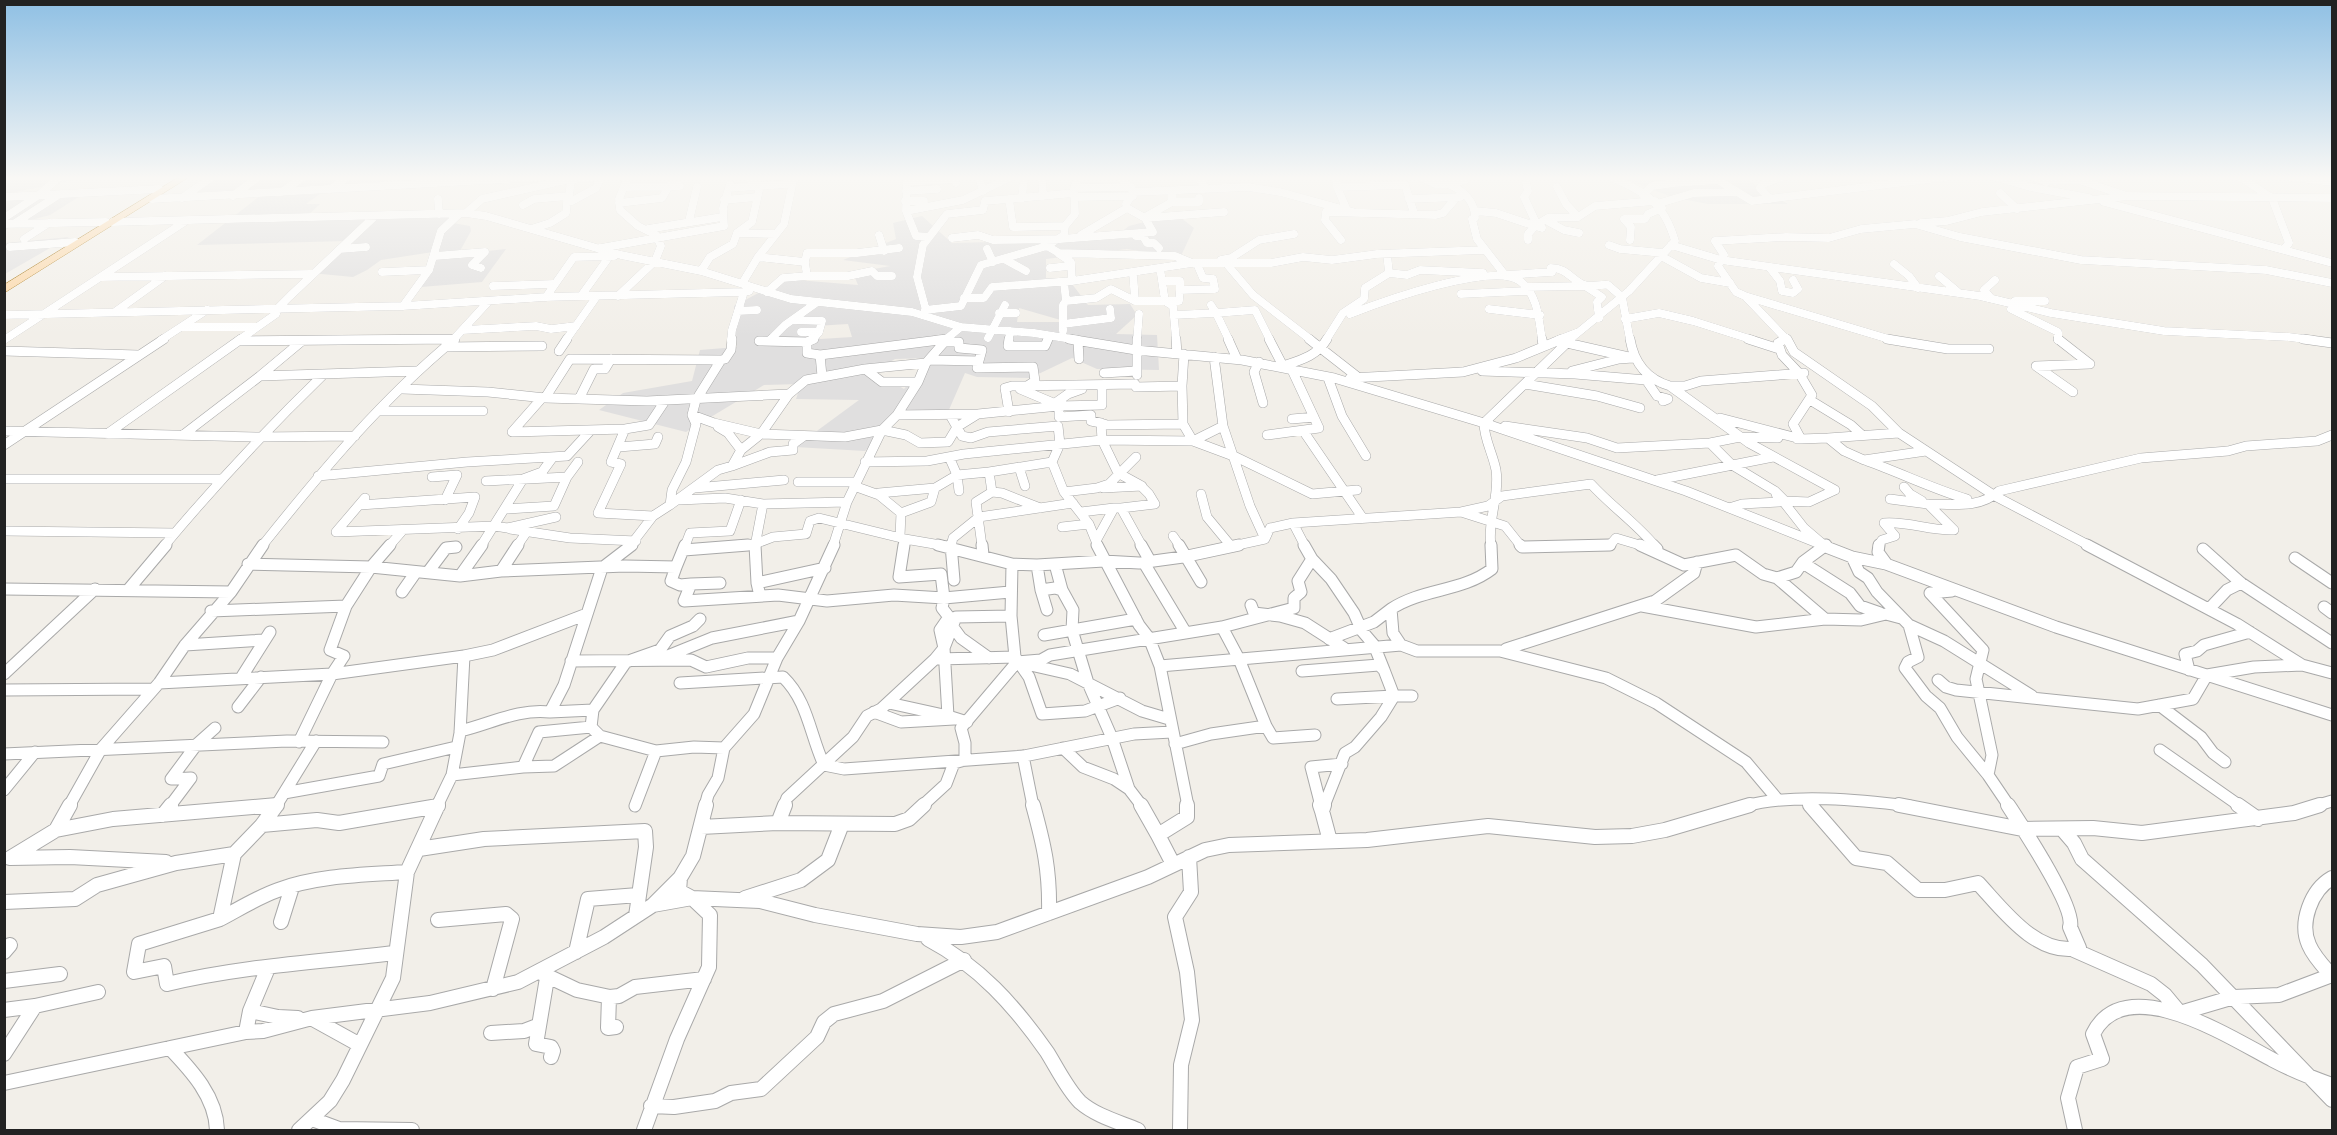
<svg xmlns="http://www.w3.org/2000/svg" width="2337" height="1135" viewBox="0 0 2337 1135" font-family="'Open Sans',sans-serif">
  <rect width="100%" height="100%" fill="#f2efe9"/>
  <path fill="#e0dfdf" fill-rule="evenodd" d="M5 177H91L5 194Z
    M214 177H389L374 189 321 193 306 204H320L303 220H375L379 216 455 215 447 222 470 226 471 231 460 251 468 253 506 249 482 282 421 287 433 252 381 260 367 270 353 277 311 273 346 241 197 245 261 195 183 197Z
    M1619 177H1742L1788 204H1708L1672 197Z
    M85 193 50 215 12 225 5 231V197Z
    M1176 214 1194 228 1180 258 1127 249 1046 259V278L1069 280 1088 305 1130 304 1137 315 1116 334 1157 335 1159 370 1097 369 1072 358 1030 378 977 377 965 373 948 412 902 415 865 451 795 447 859 400 796 399 801 384 764 385 686 432 599 410 623 393 692 381 700 350 737 347 734 306 785 279 858 285 853 273 890 266 843 260 896 239 893 223 922 216 952 243 993 242 1116 236 1129 226ZM1019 308 1064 321V322H1017ZM848 324 852 337 820 339 816 326ZM932 358 904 389 874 371 895 359Z
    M69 237 5 274V243Z"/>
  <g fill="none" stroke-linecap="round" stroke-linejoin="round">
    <defs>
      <path id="minor-far3" d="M907 177 906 211 916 236 929 237
        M979 177 983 191
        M1042 177 1043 196
        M1198 177 1206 189
        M1337 177V187L1347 210
        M1420 177 1435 184H1448
        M1465 177V180L1448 184C1463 190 1475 201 1475 218L1472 219 1477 239 1505 275 1552 272 1551 268C1566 268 1570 278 1582 284 1590 288 1600 284 1608 285L1622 297 1630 340
        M1529 177 1526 183 1528 191 1524 197 1537 225
        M1995 177 2030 187 2089 198
        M2033 177 2047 182
        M2070 177 2124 195
        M2240 177 2272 198 2289 243 2285 248
        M2290 177 2332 182
        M750 179 763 177
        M566 180 595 177
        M2054 181 2076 180
        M907 182 954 179 956 183
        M1674 183 1718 180 1752 201 1946 177
        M625 187 680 186
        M1337 187 1405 185 1413 210
        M1557 187 1566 204 1578 217
        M729 188 787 184 795 179
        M1074 188 1131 187
        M331 189 347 177
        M906 191 937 189
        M282 192 303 177
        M1134 192 1248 187 1280 192 1353 212
        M2000 193 2017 209
        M1643 195 1652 186 1674 183 1669 177
        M233 196 258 177
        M4 197 159 189
        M1076 197 1133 196
        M182 198 212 177
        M1022 198 1024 177
        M152 199 542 177
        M438 199 439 214
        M1409 199 1460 197
        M1770 199 1760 188 1763 184 1782 177
        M724 200 757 197
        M572 201 596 188 601 177
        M905 201H924
        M1172 202H1199V198
        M2104 202 2332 263
        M619 203 662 198 669 186
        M1660 203 1694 193 1736 192
        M523 205 534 199 569 196
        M906 211 963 200 1011 177
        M1476 211 1496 213 1535 226 1548 218
        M466 213 482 199 566 180 570 177
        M1147 216 1172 202V191
        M4 218 39 195 59 177
        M1145 218 1224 212
        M689 221 697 187
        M113 222 466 213 486 216 621 255 701 271 791 299 912 312 961 327 1034 333 1078 340
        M15 223 57 196
        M1921 223 1947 221 1982 212 2128 196 2332 198
        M4 224 106 222
        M1065 226 1013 227 1009 199 1074 193
        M531 229 550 223 566 213 567 202 572 201 569 196 571 180
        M648 229 722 217
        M737 233 776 234
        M1579 233 1564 230 1549 222 1548 218 1578 217 1595 206 1655 201
        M879 235 884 251
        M1081 235 1127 208
        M1136 236H1143L1147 243H1154L1159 248
        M952 238 978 235 993 240 1060 239 1153 232 1145 218 1127 208 1126 204 1134 192 1120 177
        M24 239 49 223
        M1341 240 1325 220 1326 212 1435 215 1443 213 1457 197
        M1528 240V234L1535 226 1542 228
        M1630 240 1631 227 1624 219H1645L1648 214 1662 208
        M1715 241 1724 255 1721 260 1980 296 2051 313 2164 331 2289 337 2313 340
        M1715 241 1786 237 1829 238 1861 229 1915 224 1960 237 2081 260 2266 270 2332 283
        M1609 245 1620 249 1663 253
        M1671 245 1721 260 1718 266 1736 292 1745 296 1787 340
        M1047 246 1059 253 1175 256 1192 263
        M10 247 75 242
        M601 248 724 226 723 208 730 184
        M340 249 366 247
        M987 249 993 262
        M1059 254 1071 262 1072 281
        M435 256 485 252 472 265 481 268
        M1661 256 1701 278 1730 283
        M758 257 784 224 793 181
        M1004 259 1026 271
        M1221 260 1231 258 1259 240 1294 234
        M805 262 807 253H857L899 248
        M1225 262 1253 295 1311 340
        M1894 264 1909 276 1918 288
        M1050 268 1069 266
        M1160 268 1165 301 1173 306 1176 340
        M1770 268 1780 281 1782 291 1793 293 1798 289 1793 280
        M701 271 710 257 733 244 737 233 752 222 760 186
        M382 272 429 270
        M1133 272 1135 301
        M1389 273 1407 275 1420 270 1483 273
        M1939 276 1959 293
        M101 277 311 274
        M1163 281H1180V290
        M743 282 758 257 805 262 807 276H848L872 271 877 276H892
        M493 286 553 284
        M1526 287 1585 286 1602 297 1597 302 1599 318
        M767 292 783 278 807 276
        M1461 294 1528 291
        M581 296 609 257
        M618 296 655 261 661 246 656 235 638 226 620 210 619 199 628 177
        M1745 296 1892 340
        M546 297 574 257 614 256
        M1990 297 1984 290 1995 280
        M964 298H984L992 287 1072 281 1192 263H1271L1303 257 1332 260 1377 254 1485 250
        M1066 301 1096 298 1111 289 1135 301H1179L1180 290 1215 289 1213 279 1203 278 1197 264
        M2015 301H2045
        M1211 305 1216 313 1255 310 1270 340
        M403 306 429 270 441 231 459 214
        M1489 309 1540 315
        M2011 309 2058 332V340
        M925 310 961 306 981 265 1047 246 1064 235 1065 226 1075 214 1074 188 1078 177
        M738 311 757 310
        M115 312 165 276
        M999 313H1016
        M927 314 917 277 923 245 947 214 983 210 985 201 1009 199
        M1350 314C1381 302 1493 261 1520 281 1538 294 1539 321 1542 340
        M4 315 403 306 546 297 744 292
        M1174 315 1216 313 1229 340
        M1625 319 1659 313 1693 321 1753 340
        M795 320 822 321 819 332
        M1063 324 1111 318 1110 309
        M183 327H257
        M463 330 536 326 551 329 576 326
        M1063 331V305L1066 301 1064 282
        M801 332H819L812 340
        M988 338 1005 305
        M4 340 186 221
        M161 340 207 310
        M239 340 276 314 278 308 290 296 374 217
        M303 340 455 339
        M453 340 488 302
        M566 340 597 296
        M731 340 732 330 744 292 749 291
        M770 340 785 325 816 303
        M936 340 947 339
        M945 340 961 327
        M1009 340 1010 331
        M1047 340 1049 336
        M1137 340 1139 314
        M1326 340 1343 313 1364 299 1365 288 1389 273 1387 254
        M1558 340 1576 333
        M1569 340 1629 291 1675 241C1664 203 1646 192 1611 177
        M1782 340 1786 338"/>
      <path id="minor-far2" d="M1009 339 1008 346H1045L1048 339
        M1069 339 1136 350 1242 360 1334 378 1484 423 1686 491 1825 546
        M1137 339V375
        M1176 339 1177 354
        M1228 339 1237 359
        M1269 339 1283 366C1301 360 1317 356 1327 339
        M1309 339 1359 378
        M1542 339 1543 345
        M1630 339C1634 363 1646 379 1670 386L1749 443 1835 490 1809 502 1785 501 1775 491 1779 502 1742 504 1729 508
        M1748 339 1779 349
        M1785 339 1778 343 1782 355 1799 373 1812 395 1793 424 1801 439H1797
        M1787 339 1794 352 1872 406 1899 433 1995 496 2090 546
        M1887 339 1948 349H1989
        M2058 339 2090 364 2036 366 2073 392
        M2303 339 2332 343
        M238 341 455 339
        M759 341 807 342 814 339
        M770 341 772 339
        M1078 341 1079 359
        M807 342V353L820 355 822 376
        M943 342H959V348L982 350 977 368 1033 367 1035 381 1027 386
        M1567 343 1633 358 1619 359 1572 371
        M445 347 542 346
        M4 351 138 355
        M559 351 567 339
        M820 355 947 339
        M1214 357 1223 426 1250 506 1265 539
        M930 360 979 361
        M1259 362 1254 372 1263 403
        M865 369 926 363
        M1482 371 1575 374 1646 380 1657 396 1668 399 1663 401
        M1104 373 1136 371
        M260 376 302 341
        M1328 378 1342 416 1366 456
        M1350 378 1463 372 1516 358 1562 339
        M1525 384 1597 396 1640 408
        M1182 386 1184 354
        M1670 386H1685L1701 381 1804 373
        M402 389 488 392 545 398 647 401 789 394
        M1020 389 1058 405
        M542 398 512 432 625 429 649 425 665 401
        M545 398 570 359 721 360
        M579 399 594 369H605L611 359
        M1810 400 1851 425 1862 435
        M1051 406 1068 394 1082 389
        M1059 406V417L1091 415V421L1101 423 1102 440 1118 473 1140 485 1149 494 1155 504 1121 508
        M380 411H483
        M1009 412 1005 388 1012 386 1135 384 1136 387 1182 386 1183 424 1193 441 1236 457 1312 494 1357 490
        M692 415 714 423 761 434 845 437 882 430 906 435 920 443 948 442 957 427 978 414
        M897 415 978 414 1059 406 1102 405V386
        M950 415 962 436 971 438 988 432 1058 426 1060 444 1052 462 1064 492 1089 524 1098 546
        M1720 418 1801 439 1828 438 1844 451 1864 460 1926 451
        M1292 419 1314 417
        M1101 423 1107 425 1183 424
        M1484 423C1484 439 1493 454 1496 470 1500 496 1487 521 1491 546
        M1490 424 1484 423 1571 339
        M1505 426 1587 438 1617 448 1710 443 1732 465 1775 491 1804 528 1825 546
        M718 427 728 433 741 450
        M625 429 611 462 621 464 598 513 653 516
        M4 431 259 437 355 436
        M1304 432 1362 517
        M107 434 241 339
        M183 435 260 376 416 371
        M1267 435 1319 428 1291 368
        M1828 438 1899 433
        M1710 443 1740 437 1778 438
        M4 445 164 339
        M619 447 655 444 658 437
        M950 459 957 475 959 491
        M1867 461C1901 473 1933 489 1967 499
        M865 462 927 461 964 454 1102 440 1193 441 1223 426
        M732 466 770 452 793 450V444L804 436
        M1019 467 1025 486
        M989 472 1052 462
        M318 476 467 462 567 456 591 430
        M432 477 457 475 445 500
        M4 479H220
        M1657 480 1773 457
        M486 481 567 477
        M798 482H856
        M854 486 879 495 901 513 931 502 935 488 957 475 989 472 992 492 976 502 982 546
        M1904 487 1910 494 1922 501
        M695 488 784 480
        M1103 488 1142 486
        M992 492 1002 493 1040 508
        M1064 492 1097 488 1109 484 1136 457
        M879 493 935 488
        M1201 494 1207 517 1231 546
        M365 498 336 532 495 526 507 528 556 517
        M1890 499 1928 504
        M679 500 725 498 763 504 847 502
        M360 505 475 497 469 513 458 529
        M670 505 718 470 732 466 741 450 761 434 789 394 806 380 865 369 882 382H918
        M506 509 554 506 567 477 578 462
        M1081 512 1114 508
        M1461 512 1505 526 1521 546
        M1293 523 1305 546
        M1062 527 1089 524
        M510 529 570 538 636 541
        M4 531 175 533
        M900 536 901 513
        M1173 536 1180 546
        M1097 539 1114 508H1121L1142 546
        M164 546C216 484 266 430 324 374
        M262 546C321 472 382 399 455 339
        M389 546 403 530
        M481 546 523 479 542 472 553 457
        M517 546 526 533
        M630 546 653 516 670 505 672 490 686 462 696 424 692 415 696 400 721 360 725 359 731 350 732 339
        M685 546 690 533 730 531 741 500
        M730 546 755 544 773 537 806 534 810 521 819 518 905 539 946 546
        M755 546 763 504
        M833 546 847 502 882 430 897 415 918 382 926 363 947 339
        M904 546 905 539
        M951 546 953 538 979 517 1073 503
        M1233 546 1265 539 1270 528 1293 523 1461 512 1488 506 1502 496 1591 484C1611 506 1636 523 1655 546
        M1561 546 1610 545 1616 538 1643 546
        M1878 546 1882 540 1895 536 1884 523C1908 521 1930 531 1954 530L1928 504C1952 504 1980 509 1999 491L2141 458 2228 451 2246 446 2317 441 2332 435"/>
      <path id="minor-far1" d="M755 545 757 583
        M904 545 899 577 941 574 944 598 942 608 949 617 940 630 944 648 948 716 967 722
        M938 545 1012 564 1037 565 1104 561 1139 563 1183 557 1239 545
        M951 545 954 580
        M982 545 983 555
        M1097 545 1139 625 1149 638 1160 666 1188 806
        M1141 545 1150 561
        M1179 545 1201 582
        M1304 545 1312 559 1331 579 1354 613 1362 631 1374 645 1384 670
        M1491 545 1492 569C1462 592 1423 588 1391 609L1393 633 1401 645 1417 651H1500L1606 678 1656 703 1746 762 1778 800
        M1520 545 1522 547 1610 545
        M1640 545 1684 565 1736 555 1763 574 1777 578 1796 572 1803 562 1826 545
        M1653 545 1657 549
        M1821 545 1852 557 1886 564 2056 627 2332 715
        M1879 545 1878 552 1886 563
        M2087 545 2237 624 2302 665
        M2203 549 2241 583 2332 643
        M684 550 748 545
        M1852 557 1859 572 1868 578 1877 592 1909 625 1918 657 1908 662 1905 668 1926 696 1940 708 1957 737 1988 775 2009 806
        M2295 558 2332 583
        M1144 563 1186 633
        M1803 563 1850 593 1860 606 1880 613
        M248 564 371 567 460 576 501 571 625 566 676 567 671 581 680 585 691 584 684 601 778 595 827 601 894 595 944 598 1010 592
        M1012 564 1011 616 1015 657 1029 677 1042 714 1085 711 1120 698
        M1055 564 1062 590 1073 610 1072 630 1088 683 1112 738 1129 789 1142 806
        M1037 565 1041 590 1055 588 1062 590
        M676 567 685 545
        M501 571 518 545
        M428 572 446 548 456 547
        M460 576 482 545
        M1777 578 1825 619 1861 620 1886 614 1901 618
        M691 584 720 583
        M4 589 231 592
        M128 590 166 545
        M1041 590 1047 610
        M1952 591 1930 593 1983 650 1976 679 1992 755 1988 775
        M402 592 416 572
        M760 596 757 583 825 568
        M1251 605 1254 613 1280 616 1305 623 1344 648
        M1642 606 1756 627 1825 619
        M2324 607 2332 613
        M2209 609 2227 590 2241 583
        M211 611 346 606 371 567 390 545
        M950 623 961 638 989 658
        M1909 625 1944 641 2032 696
        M1044 635 1136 619
        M1329 639 1374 622 1391 609
        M185 645 264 640
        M1506 649 1655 601 1694 573 1697 562
        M665 657 712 638 799 621
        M939 659 1015 657
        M571 661 691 660 706 667 748 658H777
        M1026 664 1070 674 1142 711 1169 719
        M1160 666 1401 645
        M2189 670 2185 654 2197 651 2204 645 2250 632
        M1302 671 1379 665 1384 670 1394 696 1337 699
        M4 674 95 589
        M332 674 464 656
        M332 674 344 656 330 650 346 606
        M241 678 270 632
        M1938 680 1946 687 1956 690 2138 709 2193 699 2207 675 2254 667 2302 665 2332 673
        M159 683 332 674 299 742
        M680 683 783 677C808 701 810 735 824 765L844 769 1024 756 1134 734 1172 732
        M4 690 152 689
        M889 703 948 716
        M2159 705 2201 737 2213 753 2225 762
        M238 707 261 677
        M593 710 591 727 600 736 656 751 694 747 724 748
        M550 712 593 710 626 662 660 650 670 636 693 626 700 619
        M874 712 901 722 954 719
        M1266 726 1273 738 1315 735
        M591 727 539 732 523 767 554 766 600 736
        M460 731C490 724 519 708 550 712L564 685 602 568 632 545
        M1175 744 1211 734 1266 726 1239 659 1222 627
        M1063 748 1083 767 1114 779 1129 789
        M2160 750 2240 806
        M4 754 287 741 383 742
        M1023 756 1033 806
        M452 775 523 767
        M4 790 35 752
        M284 793 379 776 383 764 456 747
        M1806 800 1812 806
        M69 806 101 749 159 683 185 645 231 592 263 545
        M170 806 191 778 171 779 197 744 215 728
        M271 806H276L316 741
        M436 806H438
        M437 806 452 775 460 733 464 656 493 650 587 614
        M635 806 656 751
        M705 806 708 795 718 778 724 748 754 714 777 658 799 621 834 545
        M784 806 787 798 853 737 867 716 881 709 935 659 944 648 956 617 1011 616
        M922 806 946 784 954 763 965 760V743L961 728 1017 662 1041 660 1050 655 1222 627 1294 608V598L1301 592 1298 581 1312 559
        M1321 806 1311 767 1342 764
        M1324 806 1345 753 1355 747 1381 717 1394 696H1412
        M1745 806C1792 793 1861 800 1910 806
        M2315 806 2332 801"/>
      <path id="minor" d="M70 805 56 830 113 819 277 805
        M1033 805C1044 845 1050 871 1049 913
        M1141 805 1158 835
        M1320 805 1322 811
        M1324 805 1322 811 1330 841
        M1810 805 1856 858 1887 863 1918 890H1945L1978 883C2003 910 2037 957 2079 948L2070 927C2076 908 2021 825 2008 805
        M1899 805 2022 829 2093 828 2142 833 2294 813 2320 805
        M2238 805 2258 819
        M276 806 262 825 317 820 339 823 438 806
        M163 815 171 805
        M778 823 895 824 909 819 924 805
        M262 825 234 854 220 919C239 909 258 897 278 890 319 875 364 875 407 872
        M701 827 778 823 785 805
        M2062 829 2074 843 2082 859 2202 965 2332 1100
        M419 849 484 839 645 831 646 847 636 916
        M10 858 70 857 166 862
        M10 858 56 830
        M1173 864 1158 835 1187 817V805
        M680 878 679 891 692 898 760 901 815 915 917 934 961 937 997 932 1148 877 1205 850 1229 845 1367 840 1488 826 1595 837 1632 836 1665 830 1750 805
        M2332 878C2311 890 2299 923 2309 945 2314 957 2324 967 2332 976
        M745 898 801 880 828 860 842 824
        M4 902 75 899 97 885 176 863 234 854
        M220 919 139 944 134 972 164 966 167 984C242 966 319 962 395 953
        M438 920 506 914 512 919 493 989
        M281 922 292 887
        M928 939C979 966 1014 1005 1047 1052 1057 1068 1067 1089 1080 1102 1096 1116 1119 1122 1138 1130
        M2074 950 2151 984 2165 995 2180 1013 2234 997 2279 995 2332 975
        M4 952 10 945
        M576 952 588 899 638 895
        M539 972 577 990 610 997 619 996 635 987 704 979
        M547 978 536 1044 551 1047 553 1051 551 1057
        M4 981 60 974
        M609 997 608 1028 616 1027
        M4 1010 35 1006 98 992
        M250 1011 278 1017 298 1018
        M313 1019 360 1045
        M246 1032 250 1011 268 968
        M491 1033 524 1031 537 1026
        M170 1048C192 1071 216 1097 217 1130
        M4 1054 35 1006
        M4 1083 246 1032 263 1031 312 1018 430 1003 518 982 604 937 653 905 680 878 693 856 706 805
        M651 1106 674 1107 715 1101 731 1093 761 1089 817 1037 824 1022 834 1014 883 1001 964 960
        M312 1119 339 1129 412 1130
        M299 1130 330 1101 343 1080 393 978 407 872 438 805
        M644 1130 677 1039 709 967 710 915 692 898 653 905
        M1180 1130 1181 1065 1192 1020 1187 972 1175 917 1191 892 1189 857
        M2075 1130 2068 1098 2077 1067 2102 1059 2093 1034C2125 969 2231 1038 2273 1060 2292 1070 2312 1078 2332 1085"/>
      <path id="major" d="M179 177H189L4 293V285Z"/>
    </defs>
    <use href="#minor-far3" stroke="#a9a9a9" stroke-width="8"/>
    <use href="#minor-far2" stroke="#a9a9a9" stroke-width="10"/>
    <use href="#minor-far1" stroke="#a9a9a9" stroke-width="13"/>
    <use href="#minor" stroke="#a9a9a9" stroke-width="16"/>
    <use href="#major" stroke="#a06b00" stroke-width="1"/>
    <use href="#minor-far3" stroke="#fff" stroke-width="8"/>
    <use href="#minor-far2" stroke="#fff" stroke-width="9"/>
    <use href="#minor-far1" stroke="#fff" stroke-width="11"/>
    <use href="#minor" stroke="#fff" stroke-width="14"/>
    <use href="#major" fill="#fcd6a4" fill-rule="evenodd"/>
  </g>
  <linearGradient id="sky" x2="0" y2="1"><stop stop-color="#8fc0e4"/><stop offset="0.53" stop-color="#f9f8f5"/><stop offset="1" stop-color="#f9f8f5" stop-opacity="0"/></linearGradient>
  <rect width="2337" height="336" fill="url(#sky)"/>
  <rect width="2337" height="1135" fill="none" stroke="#222222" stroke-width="12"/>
</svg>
